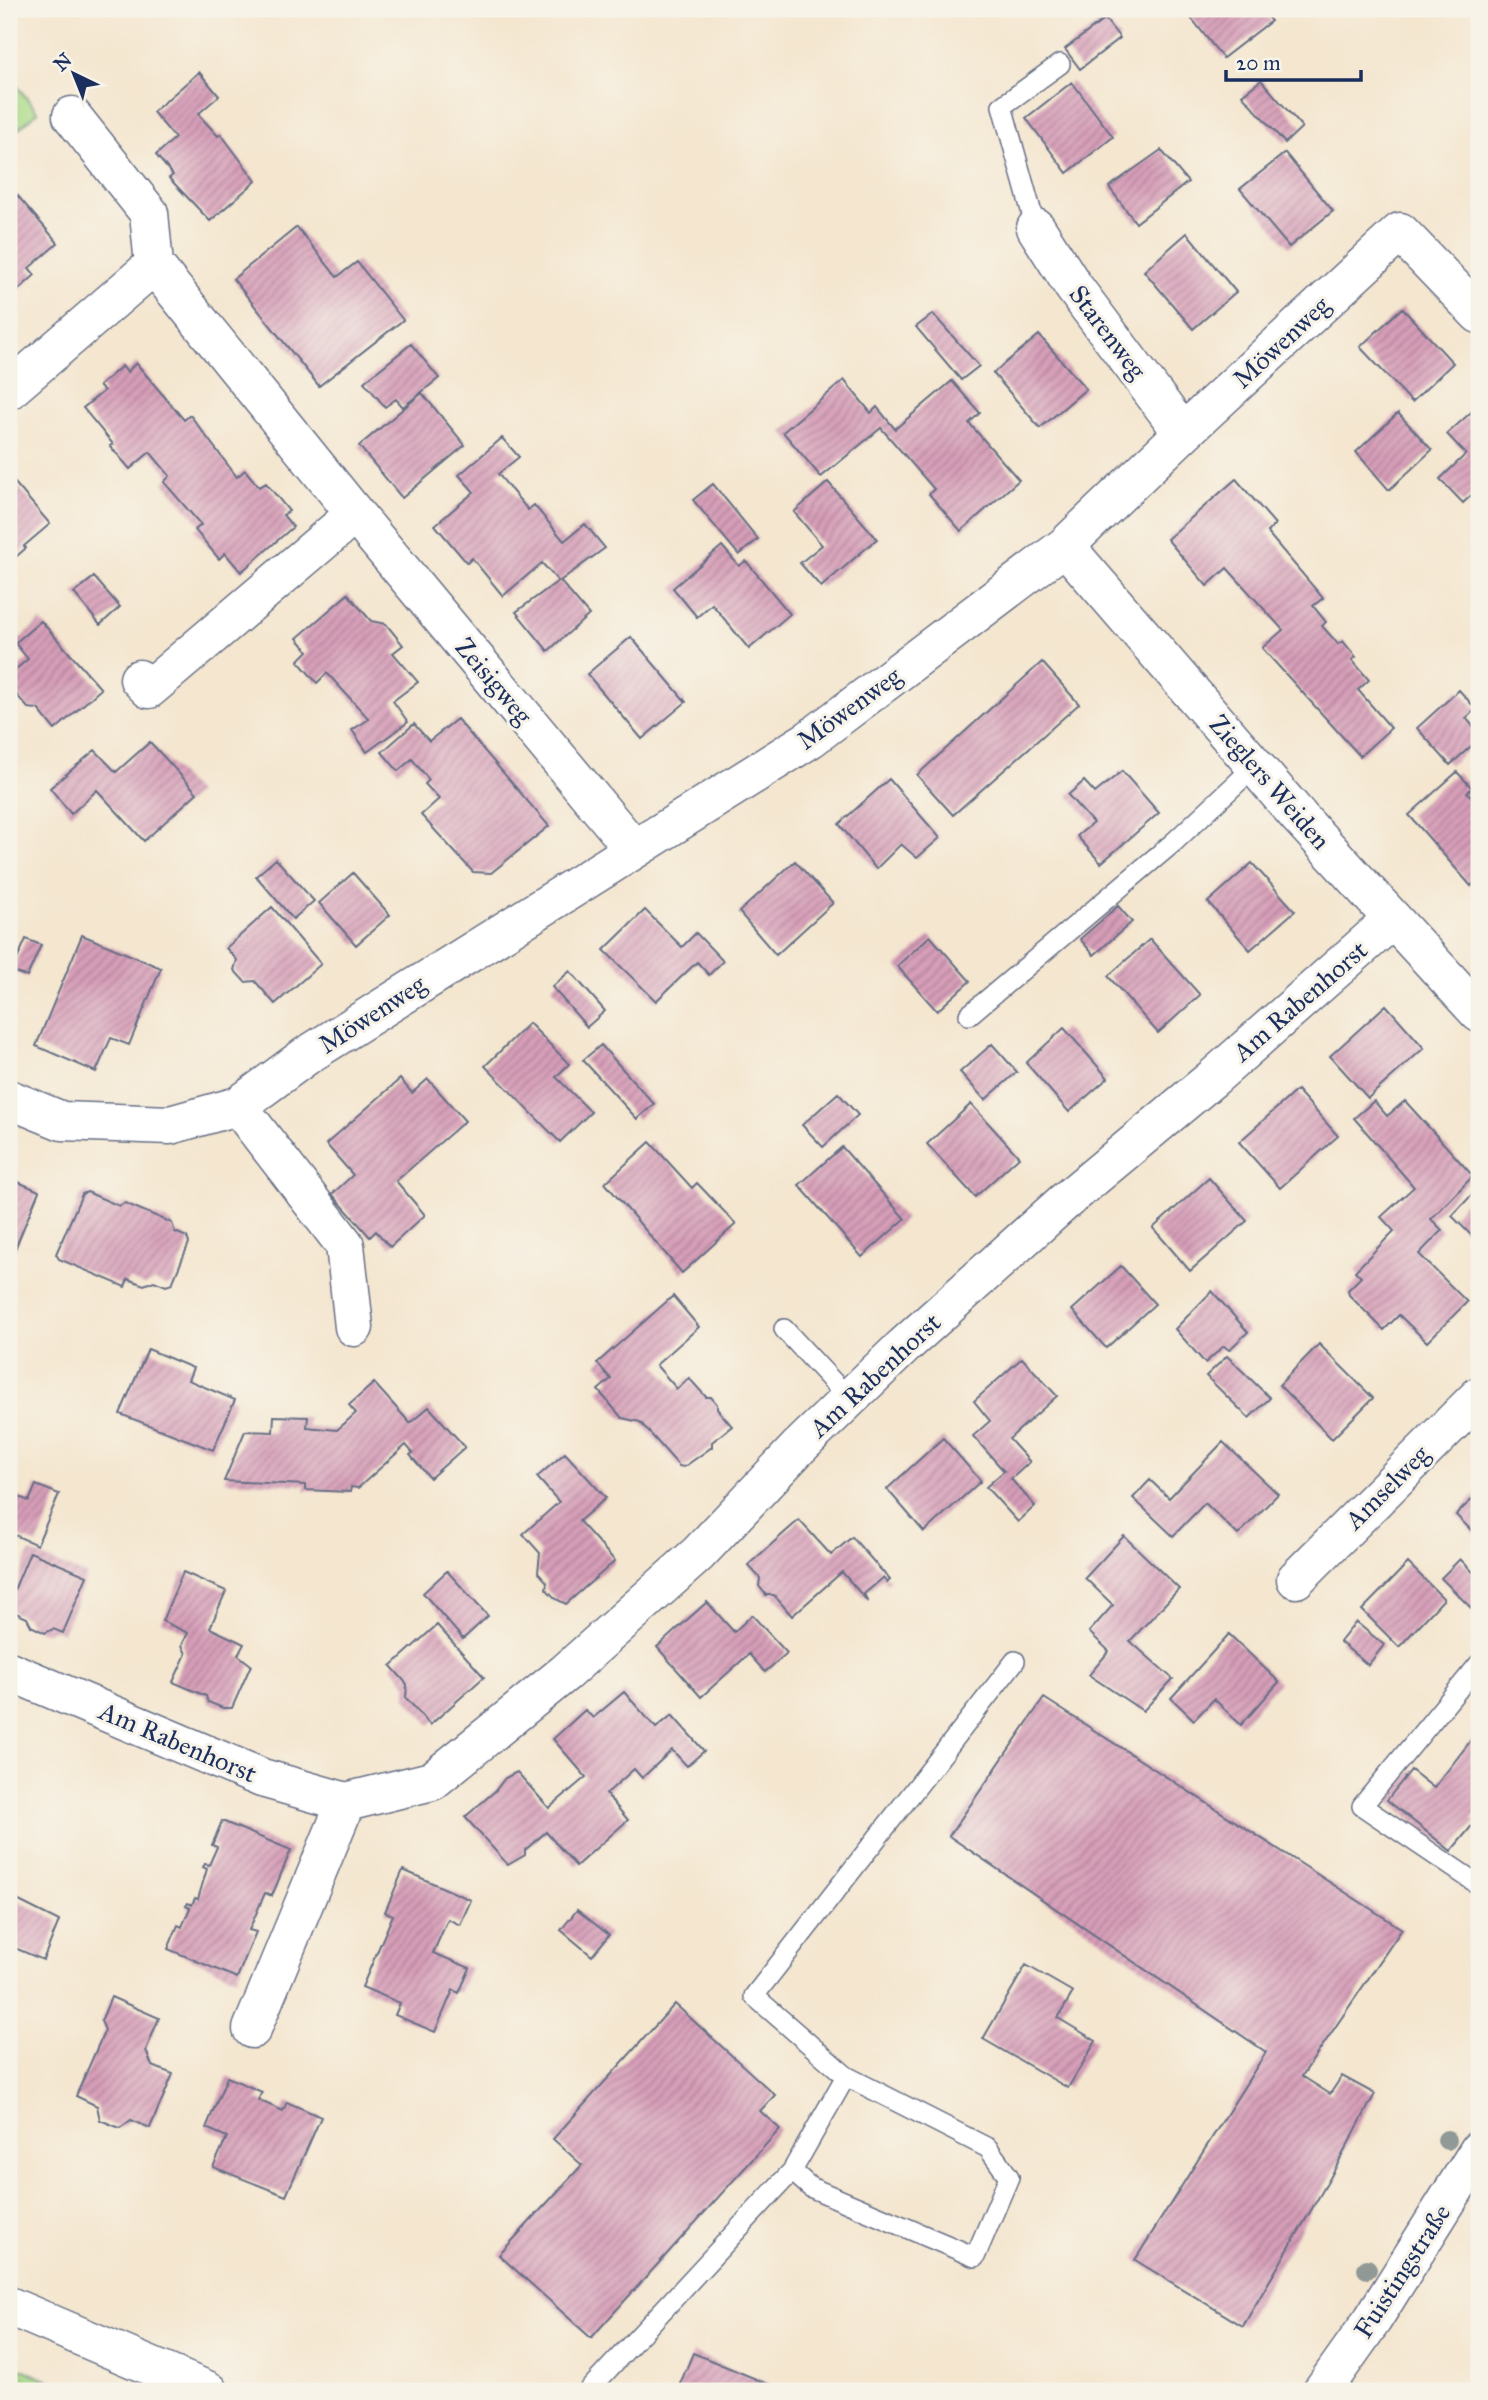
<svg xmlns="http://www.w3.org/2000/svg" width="1488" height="2400" viewBox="0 0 1488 2400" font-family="'IM FELL Great Primer',serif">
  <defs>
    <pattern id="grass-tufts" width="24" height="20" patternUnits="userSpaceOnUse" patternTransform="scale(1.75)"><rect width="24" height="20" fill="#a9d987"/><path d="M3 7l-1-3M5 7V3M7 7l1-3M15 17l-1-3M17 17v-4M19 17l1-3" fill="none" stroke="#91bb77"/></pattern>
    <pattern id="park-dots" width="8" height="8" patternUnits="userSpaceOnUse" patternTransform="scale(1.75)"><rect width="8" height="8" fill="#a9d987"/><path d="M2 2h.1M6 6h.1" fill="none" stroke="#91bb77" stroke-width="1.8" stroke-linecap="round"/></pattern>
    <pattern id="building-hatch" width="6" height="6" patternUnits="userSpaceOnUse" patternTransform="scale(1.75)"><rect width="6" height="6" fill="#d79eb8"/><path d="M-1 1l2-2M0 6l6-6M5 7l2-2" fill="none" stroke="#ae8199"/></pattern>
  </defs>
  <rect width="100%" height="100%" fill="#f7f3e8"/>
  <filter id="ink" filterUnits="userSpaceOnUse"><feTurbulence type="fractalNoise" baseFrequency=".0143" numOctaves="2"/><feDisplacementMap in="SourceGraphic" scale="14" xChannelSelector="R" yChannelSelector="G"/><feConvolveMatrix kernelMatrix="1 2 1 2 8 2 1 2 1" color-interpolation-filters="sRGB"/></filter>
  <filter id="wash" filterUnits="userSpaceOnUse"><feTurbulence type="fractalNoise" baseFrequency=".00686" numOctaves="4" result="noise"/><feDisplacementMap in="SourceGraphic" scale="28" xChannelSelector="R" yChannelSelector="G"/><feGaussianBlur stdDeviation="1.57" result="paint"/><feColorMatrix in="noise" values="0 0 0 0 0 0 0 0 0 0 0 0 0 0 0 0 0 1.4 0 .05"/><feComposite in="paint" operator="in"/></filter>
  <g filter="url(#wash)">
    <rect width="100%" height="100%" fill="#f4e6cf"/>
    <path fill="url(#grass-tufts)" stroke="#628472" stroke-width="2" d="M9 76 38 112 9 137Z"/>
    <path fill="url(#park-dots)" stroke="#628472" stroke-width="2" d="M9 2363 71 2391H9Z"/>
    <g id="blocks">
      <path fill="url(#building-hatch)" d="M1184 9H1261L1271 21 1223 58Z
        M1105 19 1120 38 1080 69 1065 49Z
        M199 72 219 96 198 114 218 136 221 134 256 181 210 221 169 178 173 175 156 155 175 138 153 112Z
        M1261 80 1302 127 1285 143 1242 95Z
        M1072 82 1113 137 1067 173 1026 118Z
        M1161 150 1188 182 1136 223 1109 187Z
        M1285 153 1333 211 1289 247 1240 189Z
        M17 195 58 243 29 268 35 275 15 293 9 285V203Z
        M297 227 337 277 357 262 403 320 319 386 233 279Z
        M1187 233 1236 292 1193 329 1144 271Z
        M1402 308 1453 363 1412 402 1360 347Z
        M933 314 979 366 961 380 916 327Z
        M1039 335 1086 389 1040 428 993 373Z
        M411 344 439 378 403 407 396 399 385 407 364 382Z
        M136 363 184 420 190 415 237 477 245 470 259 487 266 483 289 511 283 515 293 527 241 572 225 553 219 559 195 530 201 525 164 482 170 476 150 452 130 469 110 446 113 444 83 408 104 391 99 386 122 366 127 372Z
        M844 380 871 413 877 407 895 429 952 381 980 413 969 423 1019 480 961 531 929 494 934 489 881 428 821 477 783 432Z
        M422 393 465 445 402 498 359 446Z
        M1479 405V488L1463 503 1440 479 1466 454 1447 434Z
        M1398 413 1432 450 1389 490 1356 452Z
        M502 438 519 457 498 474 528 510 534 505 564 541 585 524 605 548 560 581 589 615 548 651 516 612 558 581 542 563 503 596 472 558 467 563 435 525 474 492 459 475Z
        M9 476 50 524 24 546 26 548 9 563Z
        M1236 479 1275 524 1267 532 1323 598 1313 606 1326 622 1322 626 1338 644 1343 641 1356 657 1352 660 1369 680 1358 690 1391 728 1360 756 1262 648 1283 630 1227 568 1207 586 1167 539Z
        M828 482 877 539 821 587 800 563 822 545 794 512Z
        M713 484 758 539 739 555 693 500Z
        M722 546 739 566 746 561 790 614 749 649 712 604 697 617 673 588Z
        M94 577 120 607 100 625 74 593Z
        M348 594 371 621 386 624 403 645 393 653 418 682 393 701 408 722 367 752 352 730 369 719 327 673 317 683 298 661 308 651 297 638Z
        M41 621 101 689 55 730 38 709 28 708 9 686V675L28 659 15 643Z
        M631 637 686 702 642 739 587 674Z
        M1042 662 1079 704 953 815 917 775Z
        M1459 690 1476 709 1466 718 1479 733V739L1450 765 1417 728Z
        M457 719 549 826 491 873 473 872 421 815 439 799 425 784 429 780 412 759 398 771 382 752 414 724 429 741Z
        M150 742 197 793 144 841 97 790 71 814 50 788 95 750 116 772Z
        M1122 771 1159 813 1101 863 1077 836 1093 823 1068 795 1084 781 1095 793Z
        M1457 772 1472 788 1467 792 1479 805V879L1471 886 1409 815Z
        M889 779 940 838 917 858 901 844 876 869 839 824Z
        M276 859 314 901 293 919 256 876Z
        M795 861 833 903 776 955 739 912Z
        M1252 863 1295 911 1250 950 1208 902Z
        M353 873 390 915 356 945 319 903Z
        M1118 906 1132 922 1094 955 1080 939Z
        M272 907 321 964 275 1004 255 981 245 982 234 970 237 960 226 948Z
        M645 910 682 947 696 933 723 961 709 975 697 962 656 1001 604 950Z
        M82 935 161 968 129 1045 111 1038 96 1072 36 1046Z
        M930 936 970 981 937 1011 897 966Z
        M26 939 41 945 27 977 12 971Z
        M1150 939 1200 995 1158 1033 1108 976Z
        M570 971 605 1011 587 1027 552 987Z
        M1386 1005 1424 1048 1368 1098 1330 1056Z
        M529 1023 569 1064 556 1077 591 1112 560 1142 485 1066Z
        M1064 1028 1108 1078 1069 1112 1026 1063Z
        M992 1044 1017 1072 985 1100 960 1072Z
        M601 1045 654 1104 637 1119 583 1060Z
        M400 1079 412 1093 428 1079 465 1121 396 1181 425 1215 390 1247 376 1231 370 1237 332 1194 353 1175 326 1144Z
        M1297 1090 1338 1136 1280 1188 1239 1142Z
        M838 1093 858 1115 823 1147 802 1125Z
        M1374 1101 1387 1116 1405 1101 1473 1176 1431 1219 1442 1230 1419 1254 1467 1302 1427 1342 1399 1315 1384 1330 1349 1295 1348 1290 1361 1277 1355 1271 1394 1231 1381 1217 1414 1187 1354 1118Z
        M971 1104 1019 1157 975 1197 927 1144Z
        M650 1142 692 1188 697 1183 736 1224 682 1273 605 1183Z
        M842 1147 905 1219 862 1257 799 1185Z
        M9 1178 39 1191 12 1256 9 1254Z
        M1209 1178 1247 1221 1190 1271 1153 1228Z
        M1479 1187V1240L1478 1242 1452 1216Z
        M87 1192 119 1206 125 1203 172 1223 175 1232 187 1237 189 1243 172 1284 166 1286 154 1281 144 1285 128 1279 125 1287 59 1259 56 1254 82 1194Z
        M1121 1266 1155 1304 1106 1348 1072 1310Z
        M1212 1291 1248 1332 1229 1350 1224 1346 1205 1363 1175 1329Z
        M673 1296 699 1327 656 1365 677 1389 689 1378 706 1397H711L717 1404V1409L732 1426 712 1442V1447L684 1467 679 1466 640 1422 622 1418 598 1390 611 1379 597 1363Z
        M1319 1344 1373 1398 1332 1439 1279 1385Z
        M148 1349 193 1368 188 1380 235 1400 213 1450 120 1414Z
        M1227 1356 1270 1398 1249 1418 1206 1376Z
        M1022 1358 1057 1396 1009 1439 1030 1462 1011 1479 1035 1506 1018 1522 986 1487 1004 1471 973 1436 990 1421 974 1401Z
        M374 1383 410 1423 429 1407 465 1447 430 1478 410 1455 413 1453 406 1445 358 1488 351 1487 350 1492 305 1490V1485L224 1481 245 1431 273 1432 274 1416 308 1417 307 1427 337 1430 356 1413 349 1405Z
        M943 1438 981 1481 924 1532 887 1489Z
        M1223 1442 1278 1494 1238 1535 1205 1503 1173 1536 1133 1498 1150 1480 1169 1498Z
        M565 1453 606 1498 579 1521 615 1561 566 1604 556 1599 546 1589 547 1582 538 1572 540 1553 523 1534 559 1502 537 1477Z
        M36 1485 59 1494 37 1545 15 1535 9 1549V1493L29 1501Z
        M1479 1492V1538L1456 1515Z
        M799 1520 831 1555 852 1537 890 1580 887 1583 883 1578 864 1594 868 1602 842 1572 792 1616 774 1595H766L759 1586 760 1578 748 1565Z
        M1124 1536 1179 1589 1130 1641 1173 1679 1143 1711 1089 1675 1109 1651 1089 1632 1113 1605 1085 1578Z
        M30 1552 87 1576 63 1633 53 1629 45 1633 31 1626 27 1618 9 1610V1602Z
        M1460 1559 1479 1578 1477 1614 1441 1578Z
        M1408 1563 1444 1599 1399 1647 1362 1610Z
        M447 1571 488 1616 463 1639 423 1593Z
        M183 1572 226 1591 210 1628 244 1644 238 1655 251 1665 232 1708H223L208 1702 206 1696 173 1682 186 1654 182 1645 188 1633 162 1621Z
        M707 1602 734 1632 752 1615 787 1653 765 1672 749 1654 701 1697 657 1647Z
        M1356 1622 1384 1645 1368 1665 1340 1642Z
        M437 1625 484 1677 430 1725 406 1698 407 1684 391 1666Z
        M1229 1634 1279 1682 1241 1725 1214 1699 1194 1720 1171 1698Z
        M624 1692 656 1728 672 1715 704 1751 687 1766 672 1750 642 1778 634 1769 606 1794 628 1820 576 1866 546 1832 525 1850V1855L508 1865 465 1817 495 1791 505 1778 517 1772 549 1808 586 1777 553 1739 585 1710 593 1718Z
        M1044 1698 1402 1929 1302 2076 1330 2094 1342 2076 1375 2094 1330 2178 1243 2326 1135 2260 1266 2052 949 1836Z
        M1479 1730V1810L1472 1819 1475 1822 1451 1851 1387 1800 1411 1770 1434 1788Z
        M222 1821 291 1850 272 1896 265 1893 249 1930 256 1932 237 1978 168 1949 178 1925 182 1927 190 1908 186 1906 188 1903 192 1905 195 1898 198 1899 207 1869 203 1867 205 1864 209 1865 217 1847 212 1845Z
        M403 1870 471 1900 460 1925 448 1919 433 1953 470 1968 459 1993 453 1990 435 2032 395 2015 400 2003 362 1987 393 1915 385 1912Z
        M9 1896 59 1921 43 1960 15 1948 9 1963Z
        M577 1910 609 1935 592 1956 561 1930Z
        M1026 1965 1073 1992 1058 2018 1096 2041 1068 2088 983 2039Z
        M111 1997 159 2018 146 2050 152 2066 173 2074 150 2128 131 2120 120 2128 100 2120 97 2106 76 2096 105 2030 101 2021Z
        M675 2004 775 2095 760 2111 780 2129 591 2338 499 2255 582 2165 553 2139Z
        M227 2077 262 2092 258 2100 283 2111 287 2102 321 2117 286 2196 213 2167 227 2137 206 2128Z
        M693 2353 785 2391H677Z"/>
    </g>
  </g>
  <g filter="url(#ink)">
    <use href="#blocks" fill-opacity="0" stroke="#676f86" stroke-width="2"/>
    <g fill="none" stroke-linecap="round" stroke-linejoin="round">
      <defs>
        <path id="lane" d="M1036 228 1002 106 1060 64
          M969 1015 1174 842 1255 766
          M784 1329 848 1398
          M1479 1664 1362 1806 1479 1885
          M792 2171 810 2187 975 2257 1009 2177 988 2148 846 2076 754 1996 1015 1661
          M588 2391 792 2171 846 2076"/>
        <path id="street" d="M72 116 149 213 154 265 355 514 633 848
          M1036 228 1073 286 1183 433
          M9 390 154 265
          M1065 546 1300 818 1479 1013
          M139 679 149 689 355 514
          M9 1099 62 1121 170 1125 238 1106 306 1056 810 739 1065 546 1183 433 1400 232 1479 314
          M238 1106 345 1245 354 1327
          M1296 1579 1479 1396
          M9 1671 262 1778 346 1802 432 1781 565 1673 698 1554 798 1448 904 1346 1064 1202 1213 1078 1392 920
          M252 2029 346 1802"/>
        <path id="secondary" d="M9 2306 209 2391
          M1322 2391 1373 2319 1479 2150"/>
      </defs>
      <use href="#lane" stroke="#676f86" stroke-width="22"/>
      <use href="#street" stroke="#676f86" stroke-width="41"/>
      <use href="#secondary" stroke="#676f86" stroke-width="41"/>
      <use href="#lane" stroke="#fff" stroke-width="19"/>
      <use href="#street" stroke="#fff" stroke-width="38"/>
      <use href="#secondary" stroke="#fff" stroke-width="38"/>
    </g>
    <g fill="#909996">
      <circle cx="1447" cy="2140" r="10"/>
      <circle cx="1367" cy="2269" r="10"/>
    </g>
  </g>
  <g text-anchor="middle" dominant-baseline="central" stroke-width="6" stroke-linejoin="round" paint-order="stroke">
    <g font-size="26" fill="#1b2f5e" stroke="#f7f3e8">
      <text transform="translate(1108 332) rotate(53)">Starenweg</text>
      <text transform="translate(1281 342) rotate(-43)">Möwenweg</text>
      <text transform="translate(494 681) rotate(50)">Zeisigweg</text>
      <text transform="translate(849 708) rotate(-36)">Möwenweg</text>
      <text transform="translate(1270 782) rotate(49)">Zieglers Weiden</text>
      <text transform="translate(1300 1001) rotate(-41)">Am Rabenhorst</text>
      <text transform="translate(372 1014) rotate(-33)">Möwenweg</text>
      <text transform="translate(875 1375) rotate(-43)">Am Rabenhorst</text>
      <text transform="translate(1387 1487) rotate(-45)">Amselweg</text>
      <text transform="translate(178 1742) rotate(23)">Am Rabenhorst</text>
      <text transform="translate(1402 2271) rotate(-57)">Fuistingstraße</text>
    </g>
  </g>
  <rect width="1488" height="2400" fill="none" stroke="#f7f3e8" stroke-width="35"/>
  <g transform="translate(74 74) rotate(317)" stroke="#f7f3e8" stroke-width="5" paint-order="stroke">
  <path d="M0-5L12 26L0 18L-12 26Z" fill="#1b2f5e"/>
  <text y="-10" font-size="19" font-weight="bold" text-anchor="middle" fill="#1b2f5e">N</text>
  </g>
  <path d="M1226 70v10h135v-10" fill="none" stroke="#1b2f5e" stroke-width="3.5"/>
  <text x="1236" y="70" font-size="21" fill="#1b2f5e" stroke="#f7f3e8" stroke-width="5" paint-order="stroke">20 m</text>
</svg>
